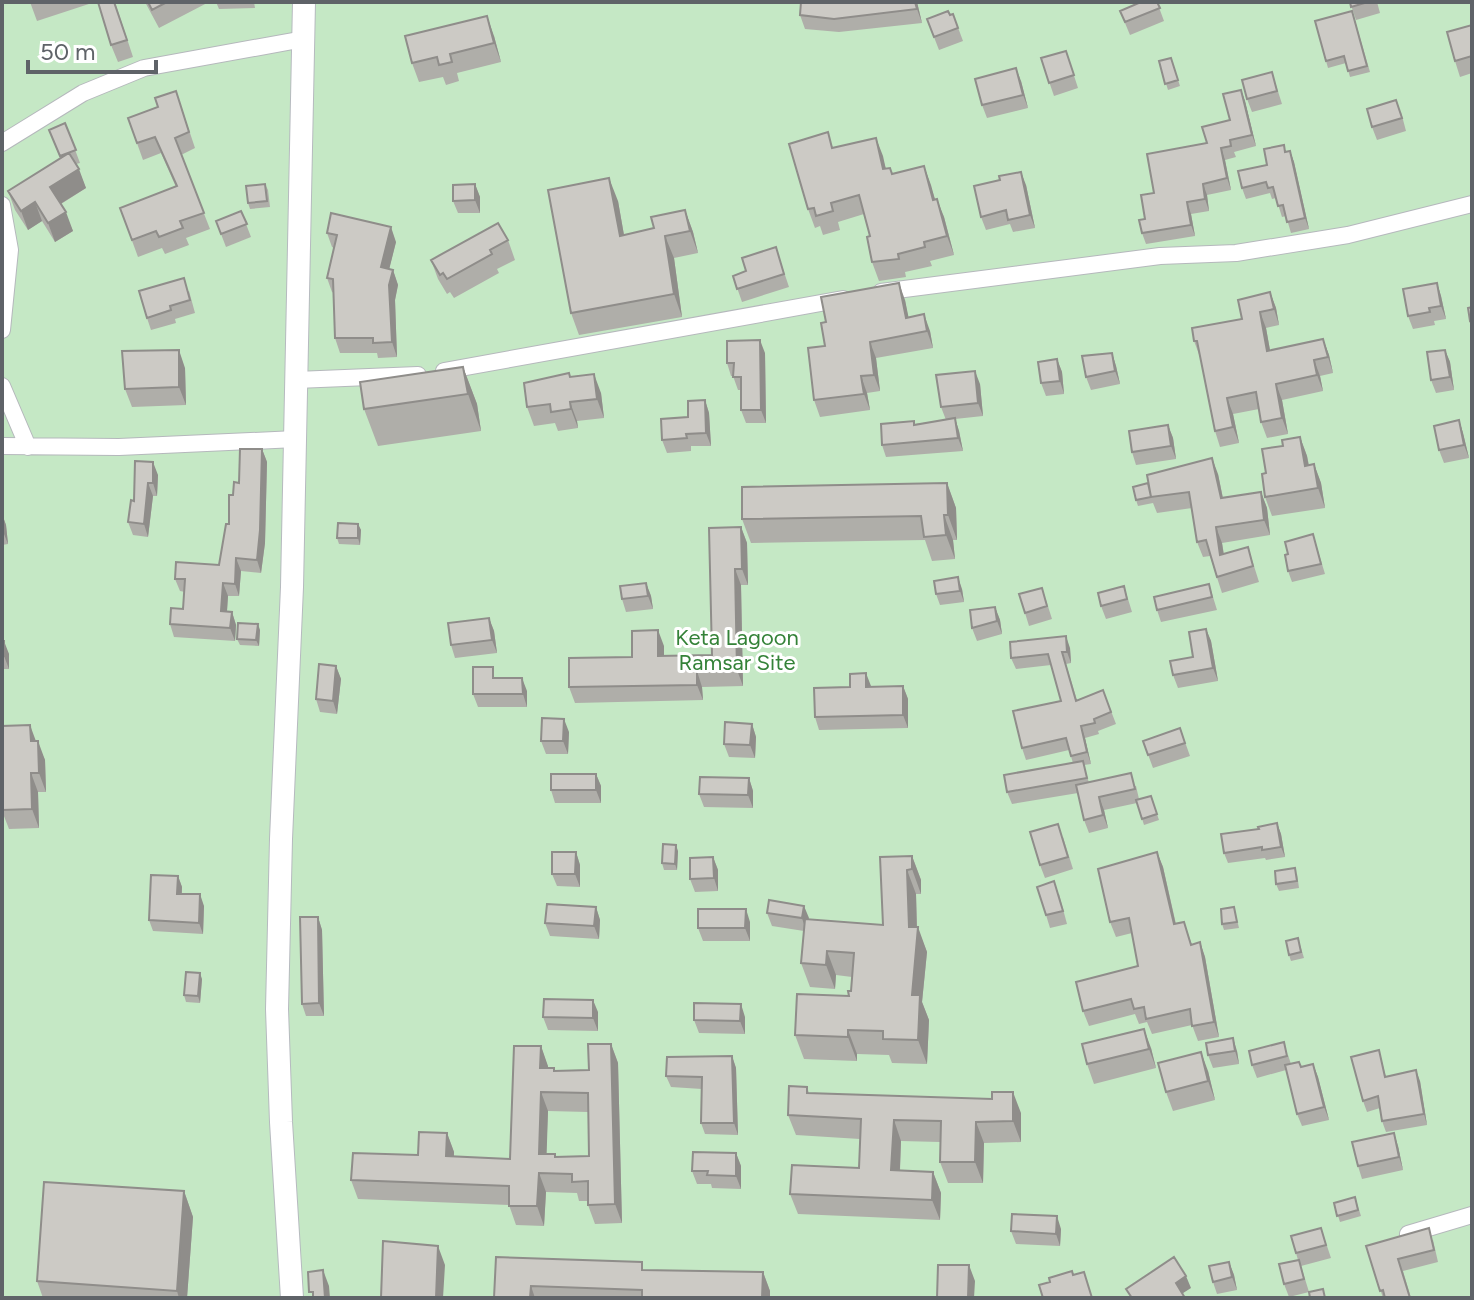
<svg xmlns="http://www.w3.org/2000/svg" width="1474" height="1300" viewBox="0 0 1474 1300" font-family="Figtree,sans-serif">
  <rect width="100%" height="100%" fill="#f1efe8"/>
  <path fill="#c5e8c5" d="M2 2H1472V1298H2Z"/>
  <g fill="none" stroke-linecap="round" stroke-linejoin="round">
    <defs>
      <path id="street" d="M2 143 83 93 144 68 304 39
        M2 205 10 250 2 330
        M881 292 1160 256 1236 253 1348 235 1472 204
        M444 371 843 299
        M296 380 418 375
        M2 386 28 447
        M2 446 119 447 296 439
        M1408 1234 1472 1215"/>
      <path id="secondary" d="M292 1298 281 1122 277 1009 281 839 292 587 304 2"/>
    </defs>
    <use href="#street" stroke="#b5b8bc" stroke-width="18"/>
    <use href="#secondary" stroke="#b6babf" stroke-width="24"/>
    <use href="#street" stroke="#fff" stroke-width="16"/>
    <use href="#secondary" stroke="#fff" stroke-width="22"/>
  </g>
  <path fill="#afaea9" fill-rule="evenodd" d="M30 2H95L37 21Z
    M115 2 133 57 118 62 111 45Z
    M145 2H209L159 28Z
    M216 2H254L255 8 219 9Z
    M917 2 922 23 839 32 805 29 800 15Z
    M1157 2 1164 21 1130 35 1120 11Z
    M1350 2H1377L1380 13 1356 20Z
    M953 14 963 41 939 50 927 19Z
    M1354 17 1370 72 1350 77 1346 63 1328 68 1326 61Z
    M1472 25V73L1460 77 1455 61Z
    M494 36 501 62 457 73 459 81 446 85 443 77 419 82 412 63Z
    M1066 51 1078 88 1054 96 1041 58Z
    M1171 58 1180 86 1168 90 1159 61Z
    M1021 81 1028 108 987 118 982 105Z
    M1276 85 1282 104 1252 112 1247 99Z
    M1241 90 1245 101 1256 146 1234 152 1236 157 1225 160 1231 190 1207 195 1209 211 1191 214 1195 236 1146 244 1142 233 1154 193 1230 120Z
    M176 91 195 148 181 155 210 229 186 238 189 245 165 254 162 248 138 257 120 208 176 187 161 153 143 160 128 118 158 107Z
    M1401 112 1406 131 1377 140 1372 127Z
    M65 123 80 163 76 164 86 188 61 204 73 231 55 242 42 221 28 230 15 210 8 191 60 158 49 130Z
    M876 138 886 169 893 174 924 166 935 199 944 217 954 255 930 261 932 266 905 272 906 277 879 281 872 262 870 236 864 214 838 222 840 230 823 235 820 226 815 228 808 209 833 148Z
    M1290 151 1294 162 1309 229 1291 233 1286 216 1282 217 1276 198 1272 199 1270 193 1246 199 1242 188 1267 165 1286 152Z
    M1000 180 1026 185 1035 228 1013 232 1010 224 986 230 981 217Z
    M265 184 268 190 270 207 250 209 248 203Z
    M475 184 480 197V213H458L453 201Z
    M618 201 624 235 654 228 685 210 693 232 698 253 674 258 682 317 579 335 571 313Z
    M241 211 251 237 226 247 216 221Z
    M327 233 396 242 389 269 393 270 398 285 395 300 397 357 378 358 377 353H340L335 338 334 293 332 292 327 278 334 248 332 247Z
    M508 240 515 260 497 269 499 273 454 298 450 292 447 294 438 279 431 260Z
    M780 260 789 287 742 302 733 276Z
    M1437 283 1441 296 1446 319 1434 321 1435 325 1413 329 1408 316Z
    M189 291 195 313 175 319 176 323 151 330 147 318Z
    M1270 292 1276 308 1279 325 1266 328 1270 350 1323 339 1329 355 1333 373 1320 376 1323 391 1282 400 1288 434 1267 438 1261 422 1259 409 1233 414 1239 443 1220 447 1215 431 1200 357 1194 341 1242 319Z
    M905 300 908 317 930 331 933 348 876 358 880 391 867 393 870 410 820 417 814 400 825 346Z
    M1445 350 1450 362 1454 390 1436 393 1431 380Z
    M765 353 766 423H746L741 410V390H738L733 376H731L727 363Z
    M1112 353 1116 366 1120 384 1091 390 1086 377Z
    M1057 359 1062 372 1064 394 1046 396 1041 383Z
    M463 367 477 404 481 431 378 446 364 409Z
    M185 368 186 405 132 407 125 389Z
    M570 377 601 393 604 418 577 421 578 428 558 431 555 423 534 426 527 407Z
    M980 384 983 416 955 419 959 431 963 451 886 457 882 445 915 424 946 420 941 407Z
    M705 400 709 413 711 446H691V451L667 453 662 440Z
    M1459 420 1463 433 1469 458 1444 463 1439 450Z
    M1168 425 1173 438 1176 459 1136 465 1132 452Z
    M1300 437 1307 456 1309 465 1314 464 1321 483 1325 508 1272 516 1265 497 1266 473 1283 446Z
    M262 449 267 462 265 543 261 573 241 571 239 596H228L227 612H232L236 625 235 641 174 637 170 624 183 609 185 592 180 591 175 579 219 565 229 524 233 495 239 483Z
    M135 461 158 475 157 496H153L148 537 133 535 128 522 134 501Z
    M1218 474 1223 498 1261 492 1267 508 1270 535 1222 543 1224 554 1248 547 1259 582 1222 593 1210 556 1203 557 1197 542 1192 508 1157 513 1153 503 1138 506 1136 500Z
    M947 483 956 508 957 540H953L955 559 932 561 925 540 751 543 742 519Z
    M2 514 6 525 8 544 2 545Z
    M358 524 361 530 360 545 339 544 337 538Z
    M741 527 747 543 748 585H741L743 686 702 687 703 700 575 703 569 687 632 657 664 646V656L712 655Z
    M1313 534 1325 574 1292 582 1288 571V554Z
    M646 583 651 596 653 609 626 612 622 599Z
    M1209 584 1217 610 1161 622 1157 610Z
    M1124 586 1132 612 1106 619 1101 606Z
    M962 589 964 602 940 605 936 594Z
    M1046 600 1052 619 1029 626 1025 613Z
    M995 607 1000 620 1002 634 977 641 972 628Z
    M489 618 494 631 497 653 455 658 451 645Z
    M1206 629 1211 641 1218 681 1178 688 1173 675 1193 657Z
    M260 630 259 646 240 645 237 639Z
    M2 641 9 654V669H2Z
    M1070 648 1071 663 1066 664 1077 700 1103 690 1116 724 1098 731 1099 734 1085 738 1091 764 1084 765 1089 783 1136 786 1139 799 1151 796 1159 820 1144 825 1137 803 1104 810 1108 828 1089 833 1084 820 1078 793 1012 804 1007 792 1073 763 1069 750 1026 760 1022 748 1061 701 1051 665 1016 669 1011 658Z
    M336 666 341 679 337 714 320 712 316 699Z
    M903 686 908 699V728L819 730 815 717 871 687Z
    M527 691V707H478L473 694Z
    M752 724 756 737 755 758 729 757 724 744Z
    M2 726 36 741 45 760 46 792H38L39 828 9 829 2 811Z
    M1180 728 1190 756 1153 768 1143 741Z
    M569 732 568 754H546L541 741Z
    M596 774 601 786V803H555L551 790Z
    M749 778 753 791V808L704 807 699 794Z
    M1277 823 1281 834 1285 857 1266 860 1265 858 1228 863 1224 853 1259 829Z
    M1063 837 1073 869 1045 878 1040 865Z
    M678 851 677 870H664L662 863Z
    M576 852 580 865V887L557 886 552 874Z
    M1157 852 1163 867 1176 924 1184 922 1192 945 1200 942 1205 957 1219 1037 1198 1041 1192 1025 1152 1034 1147 1022 1139 1024 1135 1014 1089 1026 1083 1011 1138 966 1132 933 1116 937 1110 922Z
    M912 856 921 880V894H916L917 927 927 952 922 1002 929 1020 927 1064 892 1063 889 1055 857 1054V1061L804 1059 795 1035 849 996 851 991 852 977 836 975 835 989 810 987 801 963 804 931 772 926 767 913 808 919 883 925Z
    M713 857 718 870V891L695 892 690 879Z
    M1297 874 1299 888 1279 891 1276 884Z
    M178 876 182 887V894L204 906 203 934 153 931 149 920Z
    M1059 894 1067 924 1050 928 1046 915Z
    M596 907 600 920 599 939 550 936 545 923Z
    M1234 907 1239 928 1224 930 1222 924Z
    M318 917 322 930 324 1016H306L302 1004Z
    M750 922V941H703L698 928Z
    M1298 938 1304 958 1291 961 1289 955Z
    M202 979 200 1003 186 1002 184 995Z
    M598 1012V1031L548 1030 543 1017Z
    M745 1017V1034L699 1033 694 1020Z
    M611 1044 618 1063 622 1223 595 1224 588 1205V1201H579L577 1193 546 1192 544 1226 516 1225 509 1205 358 1199 351 1180 418 1155 447 1133 454 1152V1157L510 1159 541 1046 548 1068 555 1071 589 1070ZM548 1111 588 1112 589 1156 557 1157 546 1154Z
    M1151 1048 1156 1068 1094 1084 1087 1064Z
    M1379 1050 1386 1077 1420 1081 1427 1125 1386 1132 1382 1121 1380 1108 1367 1112 1363 1101Z
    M1237 1051 1239 1064 1213 1068 1208 1055Z
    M1288 1055 1291 1064 1301 1067 1313 1064 1318 1077 1329 1120 1302 1126 1297 1114 1286 1070 1257 1078 1252 1065Z
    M732 1056 736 1068 738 1135 705 1134 701 1123 702 1089 671 1087 666 1076Z
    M1208 1071 1215 1100 1173 1111 1166 1092Z
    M807 1087 809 1093 1021 1113V1142L984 1143 983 1183H948L940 1162V1142L901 1141 900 1171 933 1172 941 1193 940 1220 798 1214 790 1194 859 1168 860 1139 796 1135 788 1115Z
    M1398 1146 1403 1170 1362 1179 1358 1166Z
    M736 1153 741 1166V1189L712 1188 711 1184H697L692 1171Z
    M184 1191 193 1217 187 1298H43L37 1281Z
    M1355 1197 1361 1216 1340 1222 1334 1203Z
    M1321 1228 1331 1258 1301 1266 1309 1292 1289 1297 1284 1284 1298 1260 1296 1253Z
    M1061 1229 1060 1246 1016 1244 1011 1231Z
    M1433 1240 1438 1262 1403 1271 1411 1298H1383L1366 1246Z
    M496 1257 645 1270 763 1272 770 1291V1298H494Z
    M1229 1262 1234 1275 1237 1290 1217 1294 1213 1282Z"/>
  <path fill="#8f8d8a" d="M915 2H917L922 23 917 9Z
    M487 16 494 36 501 62 494 43Z
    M1016 68 1021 81 1028 108 1023 95Z
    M1241 90 1245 101 1256 146 1252 135Z
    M876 138 883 156 890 188 883 169Z
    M1221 148 1225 160 1231 190 1227 178Z
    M1290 151 1294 162 1309 229 1305 218Z
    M924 166 931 185 940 218 933 200Z
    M79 169 86 188 57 206 50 187Z
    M1021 172 1026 185 1035 228 1030 215Z
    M609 178 618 201 628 258 620 236Z
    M475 184 480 197V213L475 200Z
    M1203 184 1207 195 1209 211 1205 199Z
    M937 199 944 217 954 255 947 236Z
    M35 202 42 221 28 230 21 211Z
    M1187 202 1191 214 1195 236 1191 225Z
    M685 210 693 232 698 253 690 231Z
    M66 212 73 231 55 242 48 223Z
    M391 227 396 242 386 282 381 267Z
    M665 236 674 258 682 317 674 294Z
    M393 270 398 285 395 300 397 357 392 342 389 285Z
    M899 283 905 300 912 334 906 318Z
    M1437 283 1441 296 1446 319 1441 306Z
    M1270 292 1276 308 1279 325 1274 309Z
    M1260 312 1266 328 1273 367 1267 351Z
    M924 314 930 331 933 348 927 331Z
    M1323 339 1329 355 1333 373 1328 357Z
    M760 340 765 353 766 423 761 410Z
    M870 342 876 358 880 391 874 375Z
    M179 350 185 368 186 405 179 387Z
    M1445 350 1450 362 1454 390 1450 377Z
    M1112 353 1116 366 1120 384 1115 371Z
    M1057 359 1062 372 1064 394 1060 381Z
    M1314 360 1320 376 1323 391 1317 375Z
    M463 367 477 404 481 431 468 394Z
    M975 371 980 384 983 416 978 403Z
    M594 374 601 393 604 418 597 399Z
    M861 376 867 393 870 410 864 394Z
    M1276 384 1282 400 1288 434 1282 418Z
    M1227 398 1233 414 1239 443 1233 427Z
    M705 400 709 413 711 446 706 433Z
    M570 402 577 421 578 428 571 409Z
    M955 418 959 431 963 451 958 438Z
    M1459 420 1463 433 1469 458 1464 445Z
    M1168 425 1173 438 1176 459 1171 446Z
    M1300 437 1307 456 1312 485 1305 466Z
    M262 449 267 462 265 543 261 573 257 560Z
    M1212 458 1218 474 1226 514 1221 498Z
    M153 462 158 475 157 496 153 483Z
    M1314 464 1321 483 1325 508 1318 488Z
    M148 483 153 496 148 537 144 524Z
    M947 483 956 508 957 540 948 515Z
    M1261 492 1267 508 1270 535 1264 520Z
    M2 514 6 525 8 544 2 529Z
    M944 515 953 540 955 559 946 535Z
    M358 524 361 530 360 545 358 538Z
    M741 527 747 543 748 585 742 569Z
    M1216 527 1222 543 1226 571 1220 555Z
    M236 558 241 571 239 596 235 584Z
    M735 569 741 585 743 686 737 670Z
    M958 577 962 589 964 602 960 591Z
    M223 583 228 596 226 624 221 611Z
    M646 583 651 596 653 609 648 596Z
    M995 607 1000 620 1002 634 997 621Z
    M232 612 236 625 235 641 230 628Z
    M489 618 494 631 497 653 492 640Z
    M258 624 260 630 259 646 256 640Z
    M1206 629 1211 641 1218 681 1213 668Z
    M658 630 664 646V672L658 656Z
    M1066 636 1070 648 1071 663 1067 652Z
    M4 641 9 654V669L4 656Z
    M336 666 341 679 337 714 333 701Z
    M697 671 702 687 703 700 697 685Z
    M866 673 871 686V700L866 687Z
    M522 678 527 691V707L523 694Z
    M903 686 908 699V728L903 715Z
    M564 719 569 732 568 754 563 741Z
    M752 724 756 737 755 758 750 745Z
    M30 725 37 744 31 741Z
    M1081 726 1085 738 1091 764 1087 752Z
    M38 741 45 760 46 792 39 773Z
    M31 773 38 792 39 828 32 809Z
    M596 774 601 786V803L596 790Z
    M749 778 753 791V808L748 795Z
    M1099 797 1104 810 1108 828 1103 815Z
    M1277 823 1281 834 1285 857 1281 847Z
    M676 845 678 851 677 870 675 864Z
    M576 852 580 865V887L575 874Z
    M1157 852 1163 867 1179 939 1174 924Z
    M912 856 921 880V894L912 869Z
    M713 857 718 870V891L714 878Z
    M907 870 916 894 917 934 918 927 927 952 922 1002 929 1020 927 1064 918 1040 912 995Z
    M178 876 182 887 181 905 177 894Z
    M200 894 204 906 203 934 199 923Z
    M804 906 809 918 806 931 802 918Z
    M596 907 600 920 599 939 594 926Z
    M746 909 750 922V941L745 928Z
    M318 917 322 930 324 1016 319 1003Z
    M1200 942 1205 957 1219 1037 1214 1022Z
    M827 951 836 975 835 989 826 965Z
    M200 973 202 979 200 1003 198 996Z
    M593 1000 598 1012V1031L593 1018Z
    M741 1004 745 1017V1034L740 1021Z
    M1144 1029 1151 1048 1156 1068 1149 1049Z
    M848 1030 857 1054V1061L848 1037Z
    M1233 1038 1237 1051 1239 1064 1235 1051Z
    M611 1044 618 1063 622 1223 615 1204Z
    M541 1046 548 1066 547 1087 540 1068Z
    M1201 1052 1208 1071 1215 1100 1208 1081Z
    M732 1056 736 1068 738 1135 734 1123Z
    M1313 1064 1318 1077 1329 1120 1324 1107Z
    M1416 1070 1420 1081 1427 1125 1424 1114Z
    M541 1092 548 1111 546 1173 539 1154Z
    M1013 1092 1021 1113V1142L1013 1121Z
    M894 1120 901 1141 899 1191 891 1170Z
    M976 1122 984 1143 983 1183 975 1162Z
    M447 1133 454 1152 453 1176 446 1156Z
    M1394 1133 1398 1146 1403 1170 1399 1157Z
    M736 1153 741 1166V1189L736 1176Z
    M933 1172 941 1193 940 1220 932 1200Z
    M539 1173 546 1192 544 1226 537 1206Z
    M184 1191 193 1217 187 1298H179L177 1291Z
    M1057 1216 1061 1229 1060 1246 1056 1234Z
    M438 1246 445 1265 443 1298H436Z
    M1229 1262 1234 1275 1237 1290 1232 1277Z
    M969 1265 975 1281 974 1298H968Z
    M323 1270 329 1286 330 1298H325Z
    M763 1272 770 1291V1298H762Z
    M1186 1276 1191 1288 1180 1295 1176 1283Z
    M531 1286 535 1298H530Z"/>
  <path fill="#cccac5" stroke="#8f8d8a" stroke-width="2" fill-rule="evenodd" d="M98 2H114L127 40 111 45Z
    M148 2H167L152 10Z
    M801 2H915L917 9 834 19 800 15Z
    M1141 2H1157L1160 8 1125 22 1120 11Z
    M1350 2H1368L1351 7Z
    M948 11 950 15 953 14 958 28 934 37 927 19Z
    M1352 11 1367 66 1348 71 1344 56 1326 61 1315 21Z
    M487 16 494 43 450 54 452 62 439 65 437 57 412 63 405 36Z
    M1472 25V56L1455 61 1447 32Z
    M1066 51 1074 75 1049 83 1041 58Z
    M1171 58 1178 80 1165 84 1159 61Z
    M1016 68 1023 95 982 105 975 79Z
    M1272 72 1277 91 1247 99 1242 80Z
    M1241 90 1252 135 1230 140 1231 146 1221 148 1227 178 1203 184 1205 199 1187 202 1191 225 1142 233 1139 220 1145 219 1141 195 1154 193 1147 154 1207 143 1202 127 1230 120 1223 94Z
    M176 91 189 132 175 138 204 213 180 221 183 228 159 237 156 231 132 240 120 208 177 186 155 137 137 143 128 118 158 107 155 98Z
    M1396 100 1402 118 1372 127 1367 109Z
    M65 123 76 150 60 156 49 130Z
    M828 132 832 148 876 138 883 169 890 168 892 174 924 166 933 200 937 199 947 236 924 242 925 247 898 254 899 259 872 262 867 237 870 236 859 195 831 203 833 211 816 216 814 208 808 209 789 144Z
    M1284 145 1285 152 1290 151 1305 218 1287 222 1283 205 1278 206 1273 187 1268 188 1266 182 1242 188 1238 171 1267 165 1264 149Z
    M69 153 79 169 50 187 66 212 48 223 35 202 21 211 8 191Z
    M1021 172 1030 215 1008 220 1006 210 981 217 974 186 1000 180 999 176Z
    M609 178 620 236 654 228 651 217 685 210 690 231 665 236 674 294 571 313 548 190Z
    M265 184 267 201 248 203 246 186Z
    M475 184V200L453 201V185Z
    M241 211 247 224 221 234 216 221Z
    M331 213 391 227 381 267 393 270 389 285 392 342 373 343V338H335L333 279 327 278 337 235 327 233Z
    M498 223 508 240 490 250 492 254 447 279 443 273 440 275 431 260Z
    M776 247 784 274 737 289 733 276 746 271 742 258Z
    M184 278 190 300 170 306 171 310 147 318 139 291Z
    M899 283 906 318 924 314 927 331 870 342 874 375 861 376 864 394 814 400 808 348 825 346 821 323 826 322 821 297Z
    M1437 283 1441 306 1429 308 1430 312 1408 316 1403 289Z
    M1270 292 1274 309 1260 312 1267 351 1323 339 1328 357 1314 360 1317 375 1276 384 1282 418 1261 422 1256 392 1227 398 1233 427 1215 431 1197 341H1194L1192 328 1242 319 1238 300Z
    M1472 307V320L1470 321 1468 308Z
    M760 340 761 410H741V377H733L734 363H727V341Z
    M179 350V387L125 389 122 351Z
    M1445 350 1450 377 1431 380 1427 352Z
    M1112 353 1115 371 1086 377 1082 356Z
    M1057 359 1060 381 1041 383 1038 362Z
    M463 367 468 394 364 409 360 382Z
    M975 371 978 403 941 407 936 375Z
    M569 373 570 377 594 374 597 399 570 402 571 409 551 412 550 404 527 407 524 383Z
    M705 400 706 433 686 434 687 438 662 440 661 419 688 417V401Z
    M955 418 958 438 882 445 881 424 914 421V425Z
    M1459 420 1464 445 1439 450 1434 426Z
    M1168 425 1171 446 1132 452 1129 431Z
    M1300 437 1305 466 1314 464 1318 488 1265 497 1262 474 1266 473 1262 449 1283 446 1282 440Z
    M240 449H262L260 530 257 560 236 558 235 584 223 583 221 611 232 612 230 628 170 624 171 608 183 609 185 579H175L176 562 219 565 226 524H229V495H233L234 482 239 483Z
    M1212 458 1221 498 1261 492 1264 520 1216 527 1220 555 1248 547 1253 566 1217 577 1206 540 1197 542 1189 492 1151 497 1147 475Z
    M135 461 153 462V483H148L144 524 128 522 131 500 134 501Z
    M947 483 948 515H944L946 535 924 537 921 516 742 519V487Z
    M1148 483 1151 497 1136 500 1133 487Z
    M338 523 358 524V538H337Z
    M741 527 742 569H735L737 670 697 671V685L569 687V658L632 657V631L658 630V656L712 655 709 528Z
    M1313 534 1321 564 1288 571 1285 555 1288 554 1285 542Z
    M958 577 960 591 936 594 934 581Z
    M646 583 648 596 622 599 620 586Z
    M1209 584 1212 597 1157 610 1154 597Z
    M1124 586 1127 599 1101 606 1098 593Z
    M1042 588 1047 606 1025 613 1019 594Z
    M995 607 997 621 972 628 970 610Z
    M489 618 492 640 451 645 448 623Z
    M238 623 258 624 256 640 237 639Z
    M1206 629 1213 668 1173 675 1170 661 1193 657 1189 632Z
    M1066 636 1067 652H1062L1076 701 1103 690 1111 712 1094 719 1095 723 1081 726 1087 752 1071 756 1066 738 1022 748 1013 711 1061 701 1048 654 1011 658 1010 642Z
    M2 641H4V656H2Z
    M319 664 336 666 333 701 316 699Z
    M473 667H493V678H522L523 694H473Z
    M866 673V687L903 686V715L815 717 814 688 850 687V674Z
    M542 718 564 719 563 741H541Z
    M725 722 752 724 750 745 724 744Z
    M30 725 31 741H38L39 773H31L32 809 2 810V726Z
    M1180 728 1185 743 1148 755 1143 741Z
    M1083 761 1087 778 1007 792 1004 775Z
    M1131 773 1135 789 1099 797 1103 815 1084 820 1076 785Z
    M551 774H596V790H551Z
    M700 777 749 778 748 795 699 794Z
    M1151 796 1157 814 1142 819 1136 800Z
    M1277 823 1281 847 1262 850V847L1224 853 1221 834 1259 829 1258 827Z
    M1058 824 1068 857 1040 865 1030 832Z
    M663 844 676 845 675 864 662 863Z
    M552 852H576L575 874H552Z
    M1157 852 1174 924 1184 922 1191 945 1200 942 1214 1022 1192 1026 1190 1009 1146 1019 1144 1007 1134 1009 1131 999 1083 1011 1076 982 1138 966 1129 918 1110 922 1098 869Z
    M912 856V869L907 870 909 927H918L912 995H920L918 1040 883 1039V1031L848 1030V1037L795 1035 797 994 849 996 848 991H851L854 953 827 951 826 965 801 963 805 919 883 925 880 857Z
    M713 857 714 878 690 879V858Z
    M1295 868 1297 881 1276 884 1275 871Z
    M151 875 178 876 177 894H200L199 923 149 920Z
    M1054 881 1063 911 1046 915 1037 887Z
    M769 900 804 906 802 918 767 913Z
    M547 904 596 907 594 926 545 923Z
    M1234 907 1237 922 1222 924 1221 909Z
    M698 909H746L745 928H698Z
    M300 917H318L319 1003 302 1004Z
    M1298 938 1301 952 1289 955 1286 941Z
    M186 972 200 973 198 996 184 995Z
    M544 999 593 1000V1018L543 1017Z
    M694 1003 741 1004 740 1021 694 1020Z
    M1144 1029 1149 1049 1087 1064 1082 1044Z
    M1233 1038 1235 1051 1208 1055 1206 1043Z
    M1284 1042 1287 1056 1252 1065 1249 1051Z
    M588 1044H611L615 1204 588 1205V1181L572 1182V1174L539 1173 537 1206H509V1186L351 1180 353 1153 418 1155 419 1132 447 1133 446 1156 510 1159 514 1046H541L540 1068H554V1071L589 1070ZM541 1092 588 1093 589 1156 555 1157V1154H539Z
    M1379 1050 1385 1077 1416 1070 1424 1114 1382 1121 1378 1096 1363 1101 1351 1057Z
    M1201 1052 1208 1081 1166 1092 1158 1063Z
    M732 1056 734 1123H701L702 1077 666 1076 667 1057Z
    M1299 1062 1301 1067 1313 1064 1324 1107 1297 1114 1285 1065Z
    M789 1086 807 1087V1093L992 1099V1092H1013V1121L976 1122 975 1162H940L941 1121 894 1120 891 1170 933 1172 932 1200 790 1194 792 1165 859 1168 861 1119 788 1115Z
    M1394 1133 1399 1157 1358 1166 1352 1142Z
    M693 1152 736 1153V1176L707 1175 708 1171H692Z
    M44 1182 184 1191 177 1291 37 1281Z
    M1355 1197 1358 1210 1337 1216 1334 1203Z
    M1012 1214 1057 1216 1056 1234 1011 1231Z
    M1321 1228 1326 1245 1296 1253 1291 1236Z
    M1429 1228 1434 1250 1398 1259 1410 1298H1385L1383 1290 1380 1291 1366 1246Z
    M383 1241 438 1246 436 1298H381Z
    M496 1257 642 1262V1270L763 1272 762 1298H642V1290L531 1286 530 1298H494Z
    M1174 1257 1186 1276 1176 1283 1185 1298H1132L1126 1289Z
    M1299 1260 1304 1279 1284 1284 1279 1264Z
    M1229 1262 1232 1277 1213 1282 1209 1266Z
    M938 1265H969L968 1298H937Z
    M323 1270 325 1298H313V1292H309L308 1272Z
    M1072 1271 1073 1275 1084 1272 1092 1298H1043L1039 1285 1050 1282 1049 1278Z
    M1323 1289 1325 1298H1310L1309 1292Z"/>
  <g text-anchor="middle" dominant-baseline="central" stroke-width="6" stroke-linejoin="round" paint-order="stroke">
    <g font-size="22" fill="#348238" stroke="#fff">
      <text x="737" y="637">Keta Lagoon<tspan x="737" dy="25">Ramsar Site</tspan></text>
    </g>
  </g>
  <rect width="1474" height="1300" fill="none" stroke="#5f6368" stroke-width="8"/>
  <path d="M28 60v12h128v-12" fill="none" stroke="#5f6368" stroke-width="4"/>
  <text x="40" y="60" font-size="24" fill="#5f6368" stroke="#ffffff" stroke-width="6" paint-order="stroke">50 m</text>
</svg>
